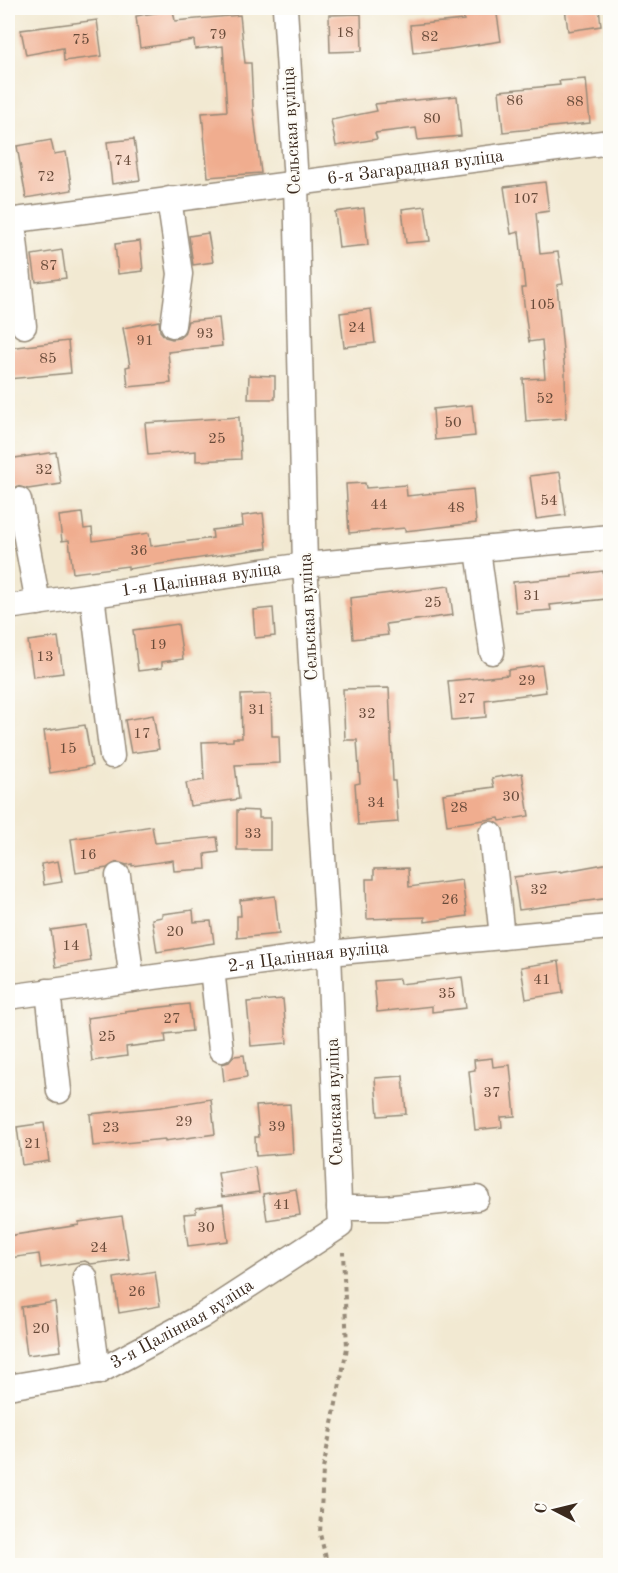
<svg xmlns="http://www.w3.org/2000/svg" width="618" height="1573" viewBox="0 0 618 1573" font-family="'Old Standard TT',serif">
  <rect width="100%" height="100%" fill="#fdfcf7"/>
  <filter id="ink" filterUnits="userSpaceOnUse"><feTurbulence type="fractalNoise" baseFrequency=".0167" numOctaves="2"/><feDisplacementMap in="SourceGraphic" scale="12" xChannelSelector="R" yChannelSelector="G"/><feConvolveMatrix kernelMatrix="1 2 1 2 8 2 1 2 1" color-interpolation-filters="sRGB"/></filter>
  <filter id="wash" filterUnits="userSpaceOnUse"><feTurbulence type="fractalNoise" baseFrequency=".008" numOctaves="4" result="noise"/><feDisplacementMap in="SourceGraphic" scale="24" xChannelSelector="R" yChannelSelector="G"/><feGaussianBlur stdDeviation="1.35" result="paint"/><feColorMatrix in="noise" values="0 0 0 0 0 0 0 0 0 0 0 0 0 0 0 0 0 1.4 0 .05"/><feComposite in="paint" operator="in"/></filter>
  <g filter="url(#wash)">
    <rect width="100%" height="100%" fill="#f2e9d2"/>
    <g id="blocks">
      <path fill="#f0ad8f" d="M489 8H496L501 41 450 49 413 53 410 25 464 20 463 11Z
        M565 8H599L601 26 568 31Z
        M173 10 175 21 240 15 245 63H251L253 108 261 173 208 177 202 113 227 111 223 46 195 49 194 40 140 48 136 16Z
        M361 14 362 51 330 52 329 15Z
        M97 20 102 56 64 61 63 48 26 55 21 30Z
        M586 79 590 123 503 132 499 91 560 85 559 81Z
        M457 96 461 136 418 140 416 128 375 133 377 139 336 146 331 120 377 111 375 104Z
        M134 139 140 180 112 184 107 142Z
        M51 140 54 154 66 152 72 190 26 198 17 146Z
        M545 182 549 211 536 213 540 254 558 252 563 284 557 285 565 373 566 418 526 421 523 379 545 378 542 340 529 342 522 288H525L519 232 511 234 504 187Z
        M425 206 430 241 406 243 402 209Z
        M364 208 368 245 339 248 335 212Z
        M208 233 213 262 193 265 189 236Z
        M140 241 143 271 118 274 115 244Z
        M62 250 66 278 36 282 32 255Z
        M371 309 375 343 344 347 340 313Z
        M219 318 222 346 168 352 171 383 128 387 126 367 130 366 123 328 159 321 160 331 165 337 172 339 179 338 184 334 188 321Z
        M68 341 71 373 8 379V348Z
        M249 375 275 376V399H248Z
        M472 405 475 436 435 440 433 409Z
        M239 417 241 459 196 461V451L148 455 145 423Z
        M56 452 61 484 28 489 17 486 8 492V459Z
        M560 472 566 515 536 519 530 476Z
        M365 483 366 488 406 485 407 496 473 489 476 523 405 531V528L349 533 346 484Z
        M82 513 84 529 92 528 93 541 149 533 151 546 213 538 212 530 243 526 242 516 263 513 267 548 128 569V566L73 573 69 540 62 541 59 516Z
        M603 571 606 599 550 605 551 610 516 613 513 582 572 577V575Z
        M449 586 453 615 386 624 388 635 353 639 350 598Z
        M273 608 275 636 255 638 253 610Z
        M178 624 183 659 162 662V668L138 671 133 630Z
        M58 637 63 673 33 677 28 641Z
        M542 665 546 692 485 700 486 717 452 720 448 681 508 675V670Z
        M389 688 393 781H395L398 822 358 825 355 784 360 783 357 740H345L343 689Z
        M271 694 272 736H279L280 763 235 765 239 799 190 806 186 783 204 780 202 742 233 741V738H242L241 695Z
        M153 715 159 749 131 753 125 720Z
        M85 725 92 766 50 773 44 731Z
        M522 773 529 816 500 821 499 818 447 825 443 794 494 787 492 778Z
        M237 810 259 811V818H270V850H237Z
        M152 826 155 843 217 837 219 852 205 854 206 869 174 871 173 860 132 866V864L127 865 117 862 107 868 76 873 71 839Z
        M58 861 62 882 44 885 41 864Z
        M610 863V898L519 910 514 877 560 871V872Z
        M408 868 409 887 462 880 467 916 425 922V917L367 919 366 879H374V869Z
        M275 896 279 934 237 938V916H241L240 900Z
        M193 910 194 922 211 921 214 943 157 952 152 919 162 917V914Z
        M86 925 91 961 56 967 51 930Z
        M559 961 563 993 526 999 521 967Z
        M462 977 466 1008 432 1012V1006L377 1012 374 981 399 979 400 984Z
        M283 999 287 1043 251 1046 247 1002Z
        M189 1004 192 1031 165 1034 166 1042 126 1047 127 1056 92 1061 87 1018 126 1013 125 1011Z
        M244 1055 247 1077 224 1081 222 1064 229 1062 234 1056Z
        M492 1058 493 1067 510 1065 515 1116 501 1117 502 1127 475 1130 469 1071 475 1070 474 1060Z
        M403 1076 406 1114 378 1116 375 1078Z
        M211 1099 215 1134 165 1141V1139L93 1146 90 1114 161 1107Z
        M290 1104 293 1153 256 1156 255 1137H259L256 1106Z
        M44 1123 49 1161 22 1165 17 1127Z
        M255 1167 259 1192 222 1197 218 1173Z
        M296 1189 300 1215 267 1220 263 1194Z
        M223 1204 228 1241 188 1246 184 1214 196 1213V1208Z
        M122 1216 129 1259 91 1264 85 1261 41 1268 39 1254 9 1258 8 1236 79 1225V1222Z
        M155 1271 160 1306 119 1313 114 1278Z
        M55 1302 61 1351 27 1355 21 1307Z"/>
    </g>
  </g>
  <g filter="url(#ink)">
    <use href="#blocks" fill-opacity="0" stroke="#968a78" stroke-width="1.5"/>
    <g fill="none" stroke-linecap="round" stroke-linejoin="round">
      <defs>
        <g id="minor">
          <path d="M169 199 180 274 173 325"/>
          <path d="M13 220 24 326"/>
          <path id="s1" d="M8 221 610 142"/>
          <path d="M19 500 38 603"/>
          <path d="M478 550 492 652"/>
          <path d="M92 595 112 756"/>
          <path id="s2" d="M8 607 305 565 610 537"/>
          <path d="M491 834 502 937"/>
          <path d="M118 876 132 980"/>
          <path d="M212 969 221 1050"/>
          <path d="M48 991 59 1091"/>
          <path id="s3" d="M8 997 329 953 610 927"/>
          <path d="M339 1208H386L477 1198"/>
          <path d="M85 1277 98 1372"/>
          <path id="s4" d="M8 1387 98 1372 202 1316 340 1226 329 953 305 565 296 183 285 8"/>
        </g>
      </defs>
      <use href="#minor" stroke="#968a78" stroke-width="27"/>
      <path stroke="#968a78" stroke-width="4" stroke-dasharray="4.5 4.5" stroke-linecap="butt" d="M328 1566 320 1534 323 1469 347 1348 343 1252"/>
      <use href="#minor" stroke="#fff" stroke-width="24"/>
    </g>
  </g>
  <g text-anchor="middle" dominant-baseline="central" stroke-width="5" stroke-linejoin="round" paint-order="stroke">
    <g font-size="15" fill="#684b3a">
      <text x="345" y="33">18</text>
      <text x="218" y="35">79</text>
      <text x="430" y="37">82</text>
      <text x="81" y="40">75</text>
      <text x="515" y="101">86</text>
      <text x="575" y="102">88</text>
      <text x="432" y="119">80</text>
      <text x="123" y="161">74</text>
      <text x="46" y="177">72</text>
      <text x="526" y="199">107</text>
      <text x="49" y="266">87</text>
      <text x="542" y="305">105</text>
      <text x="357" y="328">24</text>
      <text x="205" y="334">93</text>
      <text x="145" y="341">91</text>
      <text x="48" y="359">85</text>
      <text x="545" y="399">52</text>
      <text x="453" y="423">50</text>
      <text x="217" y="439">25</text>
      <text x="44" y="470">32</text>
      <text x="549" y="501">54</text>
      <text x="379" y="505">44</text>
      <text x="456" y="508">48</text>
      <text x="139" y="551">36</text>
      <text x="532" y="596">31</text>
      <text x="433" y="603">25</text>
      <text x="158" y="645">19</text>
      <text x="45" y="657">13</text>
      <text x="527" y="681">29</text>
      <text x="467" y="699">27</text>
      <text x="257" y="710">31</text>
      <text x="367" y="714">32</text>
      <text x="142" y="734">17</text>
      <text x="68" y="749">15</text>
      <text x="511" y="797">30</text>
      <text x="376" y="803">34</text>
      <text x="459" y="808">28</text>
      <text x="253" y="834">33</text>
      <text x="88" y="855">16</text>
      <text x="539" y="890">32</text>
      <text x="450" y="900">26</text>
      <text x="175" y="932">20</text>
      <text x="71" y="946">14</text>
      <text x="542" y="980">41</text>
      <text x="447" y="994">35</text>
      <text x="172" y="1019">27</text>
      <text x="107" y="1037">25</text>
      <text x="492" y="1093">37</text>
      <text x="184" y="1122">29</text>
      <text x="277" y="1127">39</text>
      <text x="111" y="1128">23</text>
      <text x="33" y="1144">21</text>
      <text x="282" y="1205">41</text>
      <text x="206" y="1228">30</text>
      <text x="99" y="1248">24</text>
      <text x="137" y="1292">26</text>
      <text x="41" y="1329">20</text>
    </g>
    <g font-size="18" fill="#3b2a1e" stroke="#fdfcf7">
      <text transform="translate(292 131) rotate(-93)">Сельская вуліца</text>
      <text stroke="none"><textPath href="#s1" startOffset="411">6-я Загарадная вуліца</textPath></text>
      <text stroke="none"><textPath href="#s2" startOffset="195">1-я Цалінная вуліца</textPath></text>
      <text transform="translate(309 617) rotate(-93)">Сельская вуліца</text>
      <text stroke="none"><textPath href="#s3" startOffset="303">2-я Цалінная вуліца</textPath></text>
      <text transform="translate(335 1102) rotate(-92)">Сельская вуліца</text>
      <text stroke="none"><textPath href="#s4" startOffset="188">3-я Цалінная вуліца</textPath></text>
    </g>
  </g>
  <rect width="618" height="1573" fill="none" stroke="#fdfcf7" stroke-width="30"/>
  <g transform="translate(555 1510) rotate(277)" stroke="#fdfcf7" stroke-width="4.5" paint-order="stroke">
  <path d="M0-4.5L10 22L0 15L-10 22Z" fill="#3b2a1e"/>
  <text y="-9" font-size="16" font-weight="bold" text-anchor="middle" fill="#3b2a1e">С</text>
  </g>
</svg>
